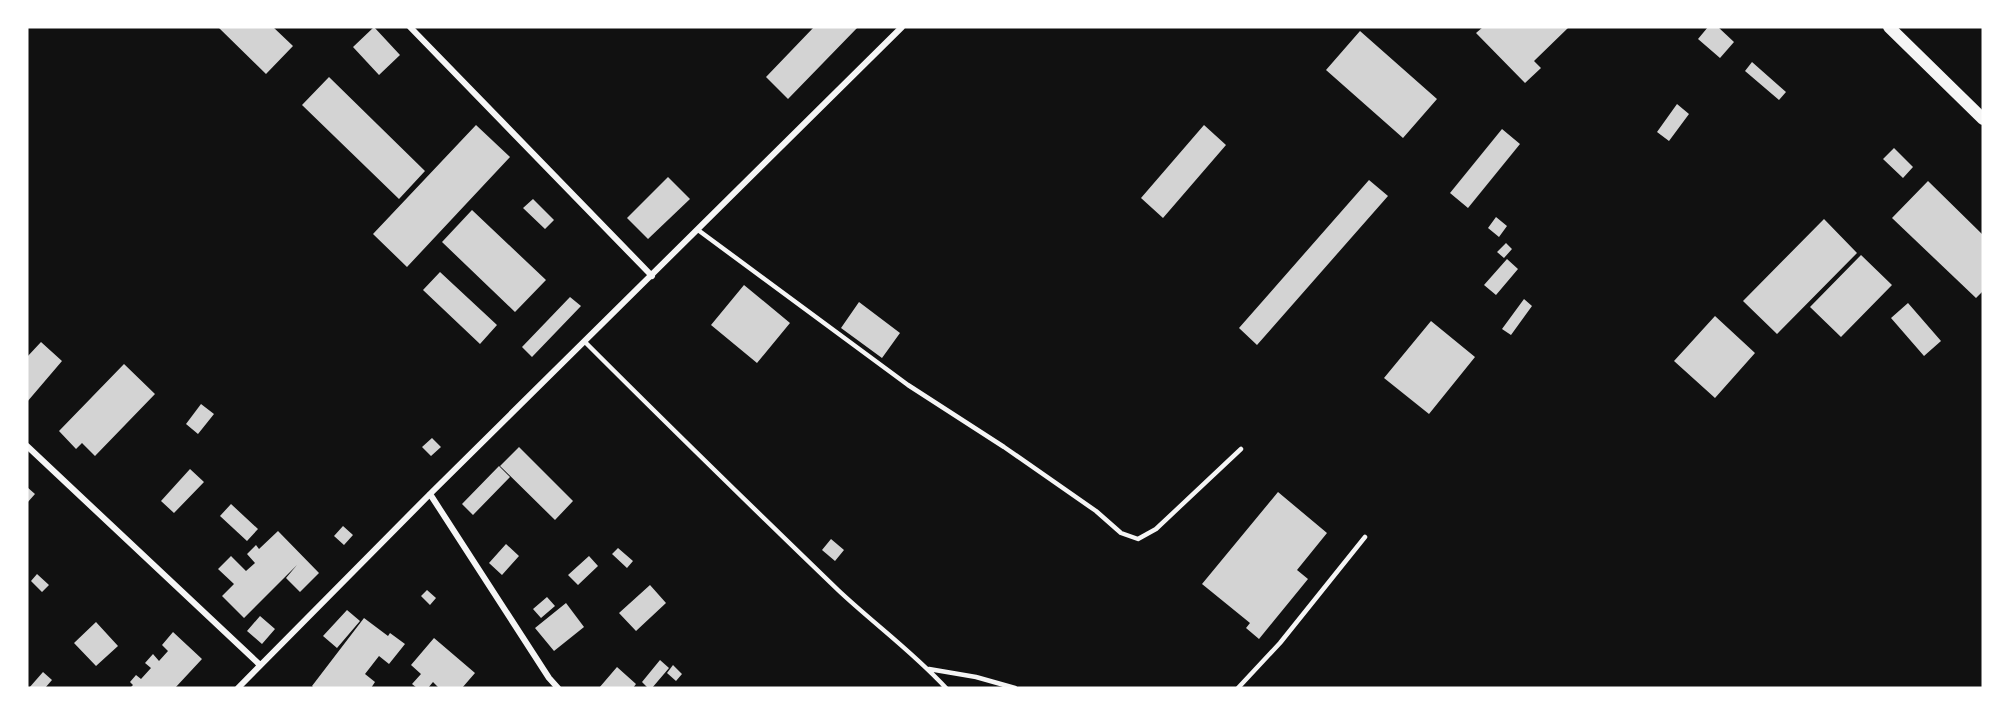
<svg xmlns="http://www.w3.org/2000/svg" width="2010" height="715" viewBox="0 0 2010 715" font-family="Overpass,sans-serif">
  <rect width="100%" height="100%" fill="#111"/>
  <path fill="#d3d3d3" d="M218 27H273L293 46 266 74Z
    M374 27 400 55 379 75 353 47Z
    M814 27H858L788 99 766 77Z
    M1483 27H1569L1534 61 1541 68 1525 83 1476 33Z
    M1708 27H1718L1734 42 1720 58 1698 39Z
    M1360 31 1437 99 1403 138 1326 70Z
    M1752 62 1786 92 1779 100 1745 71Z
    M329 77 425 171 399 199 302 105Z
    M1677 104 1689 114 1669 141 1657 132Z
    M476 125 510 157 407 267 373 234Z
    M1204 125 1226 145 1163 218 1141 198Z
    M1502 129 1520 144 1468 208 1450 193Z
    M1894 148 1913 167 1903 178 1883 159Z
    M668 177 690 199 648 239 627 218Z
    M1369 180 1388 196 1257 345 1239 328Z
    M1928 181 1983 235V291L1976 298 1892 218Z
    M533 199 554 220 545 229 523 208Z
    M472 210 546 280 515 312 442 242Z
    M1496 217 1507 226 1499 237 1488 228Z
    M1824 219 1857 253 1777 334 1743 301Z
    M1506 243 1512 249 1504 258 1497 252Z
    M1861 255 1892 285 1841 337 1810 307Z
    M1507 259 1518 269 1496 295 1484 285Z
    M440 272 497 325 480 344 423 290Z
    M744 285 790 323 757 363 711 325Z
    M570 297 581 306 532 357 522 347Z
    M1524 299 1532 306 1511 335 1502 329Z
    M859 302 900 333 882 358 841 328Z
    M1908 303 1941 341 1924 356 1891 318Z
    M1715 316 1755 353 1715 398 1674 361Z
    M1431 321 1475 357 1429 414 1384 378Z
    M41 342 62 361 27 402V357Z
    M124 364 155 394 95 456 82 443 76 449 59 431Z
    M201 404 214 414 198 434 186 424Z
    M432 438 441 447 431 456 422 447Z
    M519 447 573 501 555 520 500 466Z
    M499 466 510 477 473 515 462 504Z
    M190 469 204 482 174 513 161 501Z
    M27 487 35 494 27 503Z
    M1278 492 1327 533 1297 570 1308 579 1259 639 1246 628 1250 623 1202 584Z
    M231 504 258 529 247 541 220 516Z
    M343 526 353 535 344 545 334 536Z
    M278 531 319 573 300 592 286 578 297 565 244 618 222 596 234 584 218 569 231 556 246 571 255 563 247 554 256 545 259 549Z
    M831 539 844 550 835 561 822 550Z
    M506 544 519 556 502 575 489 563Z
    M618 548 633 561 627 568 612 554Z
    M589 556 598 566 578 585 568 575Z
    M37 574 49 585 42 592 31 581Z
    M650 585 666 603 636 631 619 613Z
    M427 590 436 598 430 605 421 596Z
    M547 597 555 606 541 618 533 609Z
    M566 603 584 627 554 651 535 628Z
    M347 610 360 621 337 648 323 636Z
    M260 616 275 629 262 644 247 631Z
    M364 618 388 636 390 633 405 644 389 664 379 656 365 674 375 682 371 688H314L312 686Z
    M96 622 118 646 96 666 74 643Z
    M173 632 202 659 175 688H130L133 685 130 682 136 675 141 679 151 668 145 663 153 654 159 661 168 651 162 645Z
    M434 638 475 673 462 688H439L433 682 428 688H417L412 684 421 674 411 665Z
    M660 660 669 668 652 688H648L642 682Z
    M673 665 682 674 676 681 667 673Z
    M617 667 636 684 633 688H599Z
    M43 672 52 680 45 688H29Z"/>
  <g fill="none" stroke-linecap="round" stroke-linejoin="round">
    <path stroke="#f5f5f5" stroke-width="4.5" d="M698 230 908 385 1004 447 1096 511 1121 533 1138 539 1156 529 1241 449
      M585 342C668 425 753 508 838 590 873 623 913 652 946 688
      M929 669 976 677 1015 688
      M1238 688 1280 643 1365 537"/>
    <path stroke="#f5f5f5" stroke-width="6" d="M410 27 652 276
      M27 446 260 665
      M430 494 549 678 558 688
      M238 688 430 494 902 27"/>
    <path stroke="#f5f5f5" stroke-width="12" d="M1889 27 1983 119"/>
  </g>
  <rect width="2010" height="715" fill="none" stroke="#ffffff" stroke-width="57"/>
</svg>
